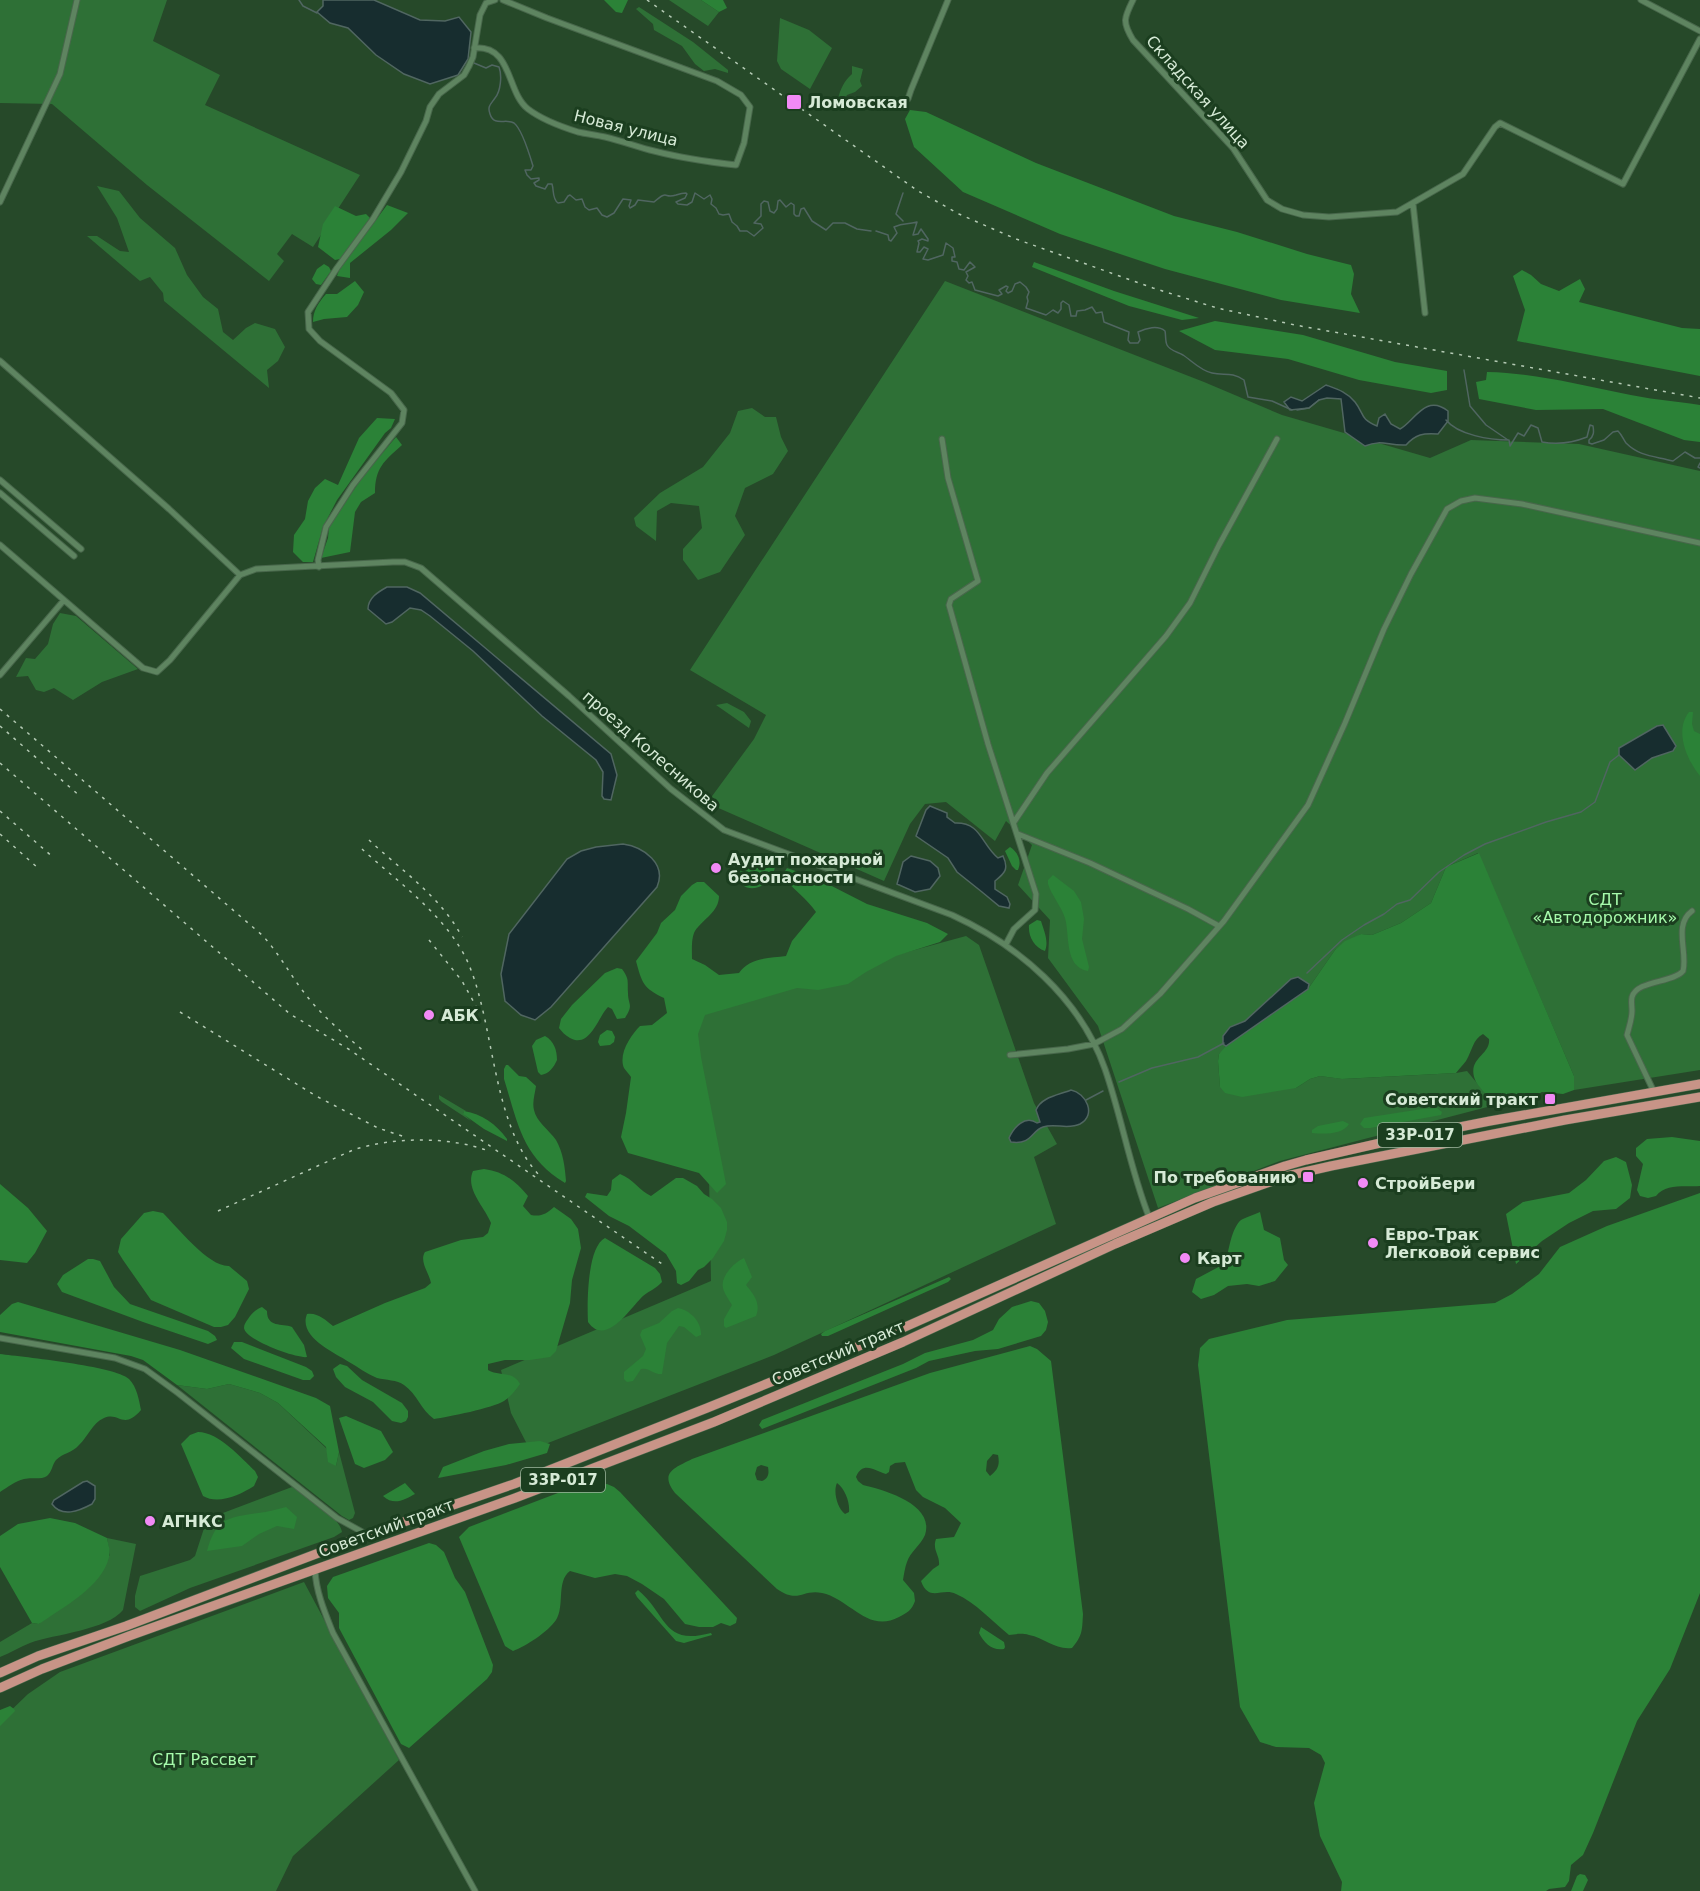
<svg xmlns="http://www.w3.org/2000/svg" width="1700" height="1891" viewBox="0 0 1700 1891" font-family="'DejaVu Sans',sans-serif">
  <rect width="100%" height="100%" fill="#264929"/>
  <path fill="#2e7036" d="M0 0H167L153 41 220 75 205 105 360 175 313 247 292 234 277 254 284 261 269 281 147 185 52 104 0 103Z
    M669 0H701L719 12 708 26Z
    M639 7 693 42 728 70V73L715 69 704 71 695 64 682 46 654 30 653 24 636 9Z
    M780 18 809 30 832 48 810 89 781 69 777 61Z
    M852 66 863 69 860 81 862 86 855 92 847 95 843 102 838 99C840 90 844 81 852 74Z
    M97 186 119 191 140 218 175 248 187 275 203 297 218 309 223 332 233 340 246 328 255 323 275 329 285 347 278 361 267 370 269 388 164 301 163 293 150 277 140 281 87 236H97L120 251 129 252 117 218Z
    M945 281 1204 382 1282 415 1430 458 1471 440 1579 444 1700 471V1070L1574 1090V1076L1478 853 1446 867 1431 903 1401 923 1372 935 1361 934 1335 950 1308 989 1219 1054 1218 1061 1220 1087 1296 1088 1310 1079 1320 1076 1343 1079 1456 1073 1467 1071 1495 1105 1280 1161 1158 1208 1098 1026 1048 958 1050 920 1018 885 1032 845 1006 821 995 841 946 802 925 804 910 824 884 881 707 803 754 739 766 715 690 670Z
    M752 408 765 417H776L781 437 788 451 773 474 745 488 735 516 745 535 720 572 698 580 683 560V549L702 528 699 506 671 503 657 511 656 541 636 526 634 518 660 493 703 467 730 433 738 411Z
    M60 613 76 616 138 669 102 682 73 700 54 688 44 692 36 690 28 676 16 677 26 658 35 659 48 644 53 624Z
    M727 703 744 712 751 721 749 728 716 705Z
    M966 936 979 945 1034 1103 1057 1144 1034 1157 1056 1224 774 1355 530 1450 511 1413 501 1370 711 1281 708 1123 687 1012Z
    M439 1095 466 1111 463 1113 471 1121 442 1102 439 1099Z
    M229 1384 260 1393 278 1403 326 1448 336 1466 339 1452 355 1513 353 1518 349 1520 342 1516 177 1385 207 1389Z
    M292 1487 295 1488C309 1498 339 1516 342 1532L334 1537 190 1588 140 1611 135 1607V1596L140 1576 190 1560 195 1556 207 1519Z
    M107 1538 136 1544 123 1610C107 1630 55 1634 30 1643 20 1647 10 1653 0 1657V1642L32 1623 39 1624 110 1555Z
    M304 1582 399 1760 293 1856 276 1891H0V1721L28 1694 60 1672Z"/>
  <path fill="#2b8237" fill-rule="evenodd" d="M604 0H628L622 13 616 12Z
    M701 0H723L727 8 719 12Z
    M910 110 926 112 1036 163 1174 216 1237 232 1307 254 1351 265 1354 274 1351 294 1360 313 1281 300 1165 269 1060 234 963 192 914 147 905 119Z
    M387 205 408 213 391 230 350 263V278L337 276 339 270Z
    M335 206 356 216 366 214 370 218 340 259 335 260 318 247 323 224Z
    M1034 262 1114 291 1199 318 1182 320 1129 306 1032 267Z
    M324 264 329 267 331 271 321 285 316 284 312 279 317 269Z
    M1522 270 1531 275 1541 284 1559 291 1580 279 1585 289 1579 302 1682 328 1700 329V376L1517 341 1525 310 1513 276Z
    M355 281 364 292 358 305 347 317 324 319 313 322C313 311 318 303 326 294H337Z
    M1215 321 1303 335 1395 362 1447 371V390L1431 393 1359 380 1288 359 1215 350 1179 331Z
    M1487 372C1533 373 1577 384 1621 393 1647 399 1674 401 1700 405V442L1684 440 1603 409 1536 410 1479 399 1476 382 1486 380Z
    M377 418 395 419 391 428 385 433 337 500 323 527 313 562H303L293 552 294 535 305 519 308 501 315 488 325 479 338 485 359 438Z
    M396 437 402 445C384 461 375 468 375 493L361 502 355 512 350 552 321 558 328 538 329 527 363 476Z
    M1689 712H1693L1692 724 1694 731 1700 734V776C1687 760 1674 731 1689 712Z
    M1010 847C1018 852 1022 861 1018 870H1016L1012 866 1005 851Z
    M1479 853 1574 1076V1090L1563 1094 1542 1092 1519 1104 1495 1105C1489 1097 1481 1090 1476 1082 1465 1058 1491 1056 1489 1039L1483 1034C1473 1039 1472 1051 1466 1061 1463 1065 1459 1069 1456 1073L1342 1079 1320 1076 1310 1079 1296 1088 1242 1097 1225 1093 1220 1087 1218 1061 1219 1054 1226 1046 1308 989 1335 950 1345 941 1361 934 1372 935 1401 923 1431 903 1446 867Z
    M754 855C762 857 769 860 775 866 772 895 730 895 741 869 744 863 748 858 754 855Z
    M787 868 818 879 867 904 927 923 948 934 940 942 896 956 866 972 848 984 818 990 797 988 705 1015 698 1034 701 1057 726 1184 717 1193 699 1173 628 1153 621 1137 626 1113 631 1077C629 1074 626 1071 624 1068 618 1054 631 1035 640 1026L652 1025 667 1013 664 998C643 988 642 983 636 961L657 933 661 923 675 910 681 896 692 885 697 882H704L719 896C719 912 703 919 695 931 691 938 692 951 692 959L705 965 719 975 739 973C749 958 769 958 786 956L792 941 816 912C807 899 793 889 782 876Z
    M1053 875 1074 891 1081 902 1084 919 1082 939 1089 967 1088 971C1064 967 1070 935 1065 918 1061 906 1052 896 1048 884V880Z
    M1037 920 1041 921C1044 931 1049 941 1045 951 1034 947 1028 936 1029 925Z
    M617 968 622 969C630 980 627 981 628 993 628 1005 634 1004 625 1018L617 1019 612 1009 608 1007C598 1017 590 1049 570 1038 565 1035 562 1032 559 1028L561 1019 572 1005 605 973Z
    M607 1030 612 1031 615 1037 614 1042 610 1045 600 1046 598 1042 600 1035Z
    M545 1036C554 1041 557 1050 557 1060 554 1067 549 1074 541 1075L538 1072 532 1046 536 1040Z
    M506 1065H508L519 1076 526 1077 536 1086C535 1094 532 1102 534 1110 536 1121 549 1130 556 1140 563 1152 565 1167 566 1181L565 1183C522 1157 518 1124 504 1079V1069Z
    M1437 1108 1442 1112 1441 1115 1370 1128H1364L1360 1124 1364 1118 1422 1109Z
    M464 1111C482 1114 496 1124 507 1139V1141L484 1129 463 1114Z
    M1343 1121 1349 1124C1342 1135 1324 1134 1312 1133V1130L1318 1126Z
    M1672 1137 1700 1141V1186C1685 1187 1666 1183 1656 1196L1648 1198 1640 1196 1637 1190 1643 1164 1636 1156V1148L1647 1139Z
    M1616 1157 1626 1162 1632 1185 1630 1198 1616 1209 1593 1211 1569 1223 1542 1241 1516 1264 1506 1214 1523 1202 1569 1193 1586 1180 1604 1161Z
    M484 1169C505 1172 515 1181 528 1196L523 1206 531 1215C541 1217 546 1214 554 1207L571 1219 578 1229 581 1248 572 1280 570 1303 556 1351 550 1357 530 1360H505L488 1364V1370C500 1377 512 1370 520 1384 516 1390 510 1397 504 1401 493 1408 448 1417 434 1419 421 1410 417 1394 404 1385 397 1380 386 1380 377 1378 367 1374 358 1367 349 1362 333 1352 298 1337 307 1314 317 1312 326 1320 333 1326L385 1303 425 1288 431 1283C429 1273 419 1261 425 1252L461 1240 483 1237 488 1233 491 1223C484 1206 465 1189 473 1171Z
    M620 1174C633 1179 640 1191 651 1196L676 1178H683L697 1186 704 1194 712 1199 721 1208 727 1222V1230L724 1241 713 1258 704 1267 698 1270 689 1281 681 1285 677 1283 676 1271 666 1254 629 1226 609 1216 585 1197 587 1193 607 1196 611 1190 612 1180Z
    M0 1184 28 1208 47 1231 35 1253 27 1263 0 1260Z
    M1700 1193V1593L1670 1669 1637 1721 1593 1833 1583 1855 1571 1865 1569 1881 1565 1887 1549 1889 1546 1891H1341L1342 1882 1320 1836 1314 1803 1325 1763 1321 1755 1309 1748 1276 1747 1260 1742 1240 1707 1198 1365 1200 1348 1209 1339 1287 1320 1495 1303 1512 1294 1539 1274 1560 1247 1607 1226Z
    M153 1211 163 1213C178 1228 209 1267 229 1266L247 1281 249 1289 235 1317 228 1325 221 1327H214L151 1300 123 1260 118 1252 121 1239 144 1213Z
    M1260 1212 1264 1230 1280 1238 1284 1260 1288 1265 1275 1281 1259 1286 1247 1284 1228 1286 1214 1295 1201 1299 1192 1292 1196 1279 1226 1263C1228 1252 1232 1227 1241 1220 1246 1217 1254 1215 1260 1212Z
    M605 1238 655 1268 660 1274 662 1282C657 1288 649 1291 643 1296 631 1307 606 1348 588 1322 587 1304 587 1247 605 1238Z
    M744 1258 752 1277 746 1285C754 1295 761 1303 756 1316L726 1328 724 1326V1319L732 1305C729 1300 724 1293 723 1288 720 1276 735 1262 744 1258Z
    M88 1259H93L100 1261 114 1287 130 1304 208 1331 215 1336 217 1340 208 1344 143 1322 62 1292 57 1284 63 1275Z
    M949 1277 951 1279 948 1282 828 1336H822L821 1334 825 1331Z
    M1031 1301 1039 1303 1045 1311 1048 1322 1046 1330 1041 1336 998 1349 975 1351 929 1361 916 1368 762 1429 759 1425 762 1420 903 1364 925 1353 973 1340 993 1330 999 1319 1012 1307Z
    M18 1302 180 1350 316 1398 330 1406 339 1452 336 1466 328 1462 326 1447 278 1403 260 1393 229 1384 207 1389 177 1385 143 1360 131 1356 0 1332V1315L12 1304Z
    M262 1307 267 1311C267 1328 282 1323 292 1327L304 1345 307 1357C297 1359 245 1340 244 1328 244 1324 246 1322 248 1319 252 1313 255 1310 262 1307Z
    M678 1308C690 1310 702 1322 701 1335L696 1337 684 1327 679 1326 667 1343 662 1374C654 1375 649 1367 641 1369L633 1381 627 1382 624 1379V1372L643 1356 646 1349 640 1335 642 1330 659 1323 672 1311Z
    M234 1342H242L306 1367 312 1371 314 1376 310 1380H303L244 1359 231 1348Z
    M1030 1346 1037 1349 1051 1361 1083 1614C1082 1630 1083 1635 1072 1648 1055 1650 1045 1638 1029 1635 1022 1633 1016 1634 1009 1635 993 1622 975 1602 956 1594 942 1587 929 1603 921 1581L933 1569 939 1565C940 1555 932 1550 936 1539L954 1537 961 1523 945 1508 923 1497 916 1490 905 1462 895 1463 890 1466 889 1472 886 1474C875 1471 863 1460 856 1477L858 1481 863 1485C884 1490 935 1504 925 1535 921 1545 910 1552 907 1562 905 1567 904 1574 903 1580L914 1593 915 1601C912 1610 907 1613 899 1617 868 1634 850 1599 822 1593 802 1589 799 1604 777 1589L675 1493C659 1472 675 1468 692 1459L930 1373ZM993 1454 998 1455C1000 1465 998 1470 990 1476L986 1471 987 1461ZM761 1465 768 1467C769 1473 769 1478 762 1481L757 1480 755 1474 757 1467ZM837 1483C845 1489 850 1502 849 1512L845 1514C837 1508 833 1491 837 1483Z
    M0 1354C24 1357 115 1366 129 1379 137 1387 139 1400 141 1410 123 1431 119 1411 104 1418 92 1423 88 1437 79 1445 72 1453 63 1453 56 1460 52 1465 52 1472 47 1476 41 1480 31 1477 24 1479 15 1481 8 1487 0 1492Z
    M340 1364 347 1366 362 1380 402 1403 408 1411V1417L406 1421 401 1423 392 1421 373 1402 345 1387 336 1377 333 1369Z
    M346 1416 381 1431 393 1452 385 1460 364 1468 355 1464 339 1418Z
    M198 1432C219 1432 241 1458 255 1471L258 1477 254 1486C240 1495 218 1505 203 1496L181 1444 190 1435Z
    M540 1441 550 1444 547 1453 506 1465 438 1478 443 1467 484 1451 509 1444Z
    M405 1483 415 1494C404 1500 394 1506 383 1496Z
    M607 1484 614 1487 620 1492 737 1618 736 1623 730 1626 721 1623 713 1627H699L685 1624 664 1599 642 1584 627 1576 615 1574 595 1578 570 1571C556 1581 565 1606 556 1620 549 1631 525 1647 513 1651L505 1646 459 1537 469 1527 571 1488Z
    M286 1507 297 1517 294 1529 277 1526 259 1534 242 1546 207 1551C216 1518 227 1518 258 1513 268 1512 277 1509 286 1507Z
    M50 1518 75 1523 107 1538C108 1544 111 1551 109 1557 103 1586 62 1608 39 1624L32 1623 0 1567V1536L18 1524Z
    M429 1543 436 1545 444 1552 455 1578 465 1592 493 1665 492 1672 487 1679 409 1748 401 1744 339 1628V1613L328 1598 327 1586 333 1577Z
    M638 1590C668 1615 662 1646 711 1633L712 1635 684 1643 676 1641 637 1597 635 1593Z
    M981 1627 1004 1642 1005 1647 1004 1649C992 1651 984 1643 979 1633Z
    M10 1706 14 1709 15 1711 0 1726V1710Z
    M1580 1874 1585 1875 1588 1880 1583 1891H1571L1577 1876Z"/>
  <path fill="#172d2f" stroke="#506661" stroke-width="1.5" d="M323 0H374L420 20 445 21 459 17 471 32 468 59 458 75 430 84 404 74 376 55 348 28 330 23 317 12 323 6Z
    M1326 385C1337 389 1347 392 1355 402 1365 415 1359 418 1377 426L1379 418 1385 414 1391 424 1400 429C1414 422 1425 393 1448 411V421L1438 434C1423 433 1416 434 1406 445 1388 446 1382 439 1365 446L1345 432 1341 399 1327 398 1319 400 1309 408 1290 410 1284 402 1291 397 1302 401Z
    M387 587H407L420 593 611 754 617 775 611 800 604 799 602 796 603 772 596 760 542 716 473 651 430 616 421 610 410 608 392 622 386 624 368 609C368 598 378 592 387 587Z
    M1663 725 1676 746 1673 751 1652 758 1635 770 1619 755V748L1657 726Z
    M930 806 947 813V817L955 823C981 822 981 844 998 858L1003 856C1009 869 1005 873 995 881V889L1007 897 1010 904 1009 908 999 906 982 892 957 872 948 858 916 836 926 810Z
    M623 844C644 847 667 864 657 887L551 1007 535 1020 521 1015 505 1001 501 974 509 934 567 859 581 851 596 847Z
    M911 856 930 861 938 868 940 876 930 889 915 892 897 884 903 862Z
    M1298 977 1309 984 1308 989 1226 1046 1223 1044V1036L1230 1027 1245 1021 1291 979Z
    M1071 1090C1086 1093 1097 1115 1080 1124 1068 1130 1055 1123 1043 1127 1031 1131 1032 1145 1011 1142L1009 1138C1014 1127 1025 1115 1037 1123L1040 1122 1036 1110C1041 1097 1059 1095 1071 1090Z
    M87 1481 95 1486V1499L92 1504C79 1511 62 1518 52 1504L54 1500 83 1482Z"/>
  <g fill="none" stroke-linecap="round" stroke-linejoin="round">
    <path stroke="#506661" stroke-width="1.5" d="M299 0 303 6 317 13
      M474 63 486 68 492 65 499 67C502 75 501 91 495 98 491 104 487 106 490 114 494 127 506 118 514 123 522 129 530 156 533 166L531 170H525L527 175 531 179 539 178V180L534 183 536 186 545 189 548 184H552C554 190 552 199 558 203L564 202 568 196 570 195 576 200 582 199 585 207 589 210 597 208 602 215 607 217 614 213 623 199 631 200 629 206 630 208 635 205 638 200 654 202C669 189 663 199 676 195 679 194 682 193 686 193L687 194 685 198 676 202 678 204 687 205 692 202 695 193 704 199 710 195 712 199 711 204 716 208 719 214 723 215 729 214 732 222 737 226 740 231H747L754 236 763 228 761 224 754 223 761 216V204L764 201 768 202 770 211 774 213 777 209 778 201 780 200 786 207 791 203 794 205V214L796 216H799L801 209 804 208 812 221 826 230 833 223H845L857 229 871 231
      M903 221 896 214 903 193
      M876 231 888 235 889 240 891 241 897 233 894 227C905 222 906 225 917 222L913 235 918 234 921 229 928 239V241L922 239 918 241 919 243 917 252H920L924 247 928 249 923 259 928 260 943 255 946 243 953 248 955 257H952V261L957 262 959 269 964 270 970 262 975 267 966 272 968 276 966 280 969 283 972 282 975 290 998 296 1002 294 999 290 1006 286 1008 287 1006 291 1008 293 1012 291 1015 284 1020 282 1026 287 1029 292 1027 297 1028 301 1026 308 1046 315 1053 310 1058 313 1061 309V303L1063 301 1069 305 1071 316H1076L1077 311 1085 310 1092 307 1096 313 1102 312 1104 322 1129 332 1128 340 1130 343H1138L1140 340 1138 332C1146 328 1158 325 1165 331 1166 335 1165 341 1167 345 1170 351 1178 352 1183 355 1192 361 1201 371 1212 373 1224 376 1231 371 1244 380L1248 397 1272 401 1292 410
      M1464 370 1470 406 1486 425 1508 440
      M1297 410 1309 408 1319 400
      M1446 420C1458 435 1490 440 1509 440L1510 446 1518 433 1524 436 1531 425 1538 428 1542 442C1558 445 1572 443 1587 437L1590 425 1593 426C1594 432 1594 436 1589 440V443L1592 444 1604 440 1613 432 1618 431C1622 435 1623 439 1626 443 1640 457 1655 456 1673 461L1685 452 1695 458H1700
      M1700 463 1698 467 1700 468
      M1307 973 1342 940 1364 925 1384 914 1397 904 1410 900 1439 872 1464 855 1485 844 1546 822 1581 812 1595 802 1610 762 1619 755
      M1119 1082 1152 1068 1198 1057 1224 1043
      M1086 1100 1103 1091"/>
    <defs>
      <path id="minor" d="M1133 0C1124 18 1122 22 1133 40L1233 148 1267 200 1282 209 1303 215 1329 217 1397 212 1463 174 1495 127 1500 123 1623 184 1700 39
        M1641 0 1700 31
        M474 48C513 45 506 92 528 109 541 119 562 127 578 132 587 134 596 135 605 137 622 141 638 147 654 151 681 158 709 162 736 165L744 143 750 107 741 95 717 81 547 18 503 0
        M908 99 911 90 948 0
        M0 202 60 74 77 0
        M1413 204 1425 313
        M0 361 169 509 240 575
        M942 439 948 478 978 581 951 599 949 605 988 744 1036 894 1035 910 1014 929 1006 944
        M0 480 81 549
        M0 493 74 556
        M0 545 143 668 157 672 170 660 240 575 256 569 393 562H405L421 568 569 696 671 789 724 830 952 915C1018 945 1080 998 1105 1069 1122 1118 1130 1169 1149 1217
        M319 567 318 560 326 527 353 485 402 423 404 410 391 393 320 341 309 329 308 312 337 268 373 219 401 172 426 121 430 107 439 94 464 75 469 66 473 57 480 15 486 3 495 0
        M0 675 64 600
        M1014 822 1047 773 1166 636 1190 603 1219 545 1277 439
        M1018 834 1090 863 1188 909 1219 926
        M1010 1055 1068 1049 1094 1044 1122 1029 1160 994 1224 921 1308 805 1345 723 1384 629 1411 574 1447 509 1461 501 1475 498 1522 504 1700 543
        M1654 1092 1627 1035C1629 1027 1632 1019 1632 1011 1632 1007 1631 1001 1632 997 1637 980 1673 983 1683 971 1688 952 1673 925 1692 911
        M0 1338 115 1358 145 1369 178 1393 337 1518 366 1534
        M315 1570C316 1592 325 1613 333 1633L475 1891"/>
      <path id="trunk" d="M0 1673 38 1656 126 1626 366 1535 514 1484 707 1408 896 1331 1195 1198 1285 1166 1306 1160 1389 1141 1490 1121 1700 1084
        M0 1688 42 1669 129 1636 515 1498 714 1422 903 1342 1115 1244 1213 1202 1287 1176 1331 1166 1565 1120 1700 1097"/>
    </defs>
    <use href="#minor" stroke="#48674b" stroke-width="7"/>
    <use href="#trunk" stroke="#48674b" stroke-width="10"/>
    <use href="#minor" stroke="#5e8460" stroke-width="5"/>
    <use href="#trunk" stroke="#c89487" stroke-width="9"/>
    <path stroke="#b4cab4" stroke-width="1.5" stroke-dasharray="3 6" stroke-linecap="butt" d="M647 0 918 191 959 214 1016 239 1153 288 1217 308 1295 325 1700 398
      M0 709 262 935C279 953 290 975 306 995 323 1017 345 1035 366 1053
      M0 726 81 797
      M0 763 290 1014 350 1050 665 1266
      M0 811 54 858
      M0 834 39 869
      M369 840C401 870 442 898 462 937
      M362 849C399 883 449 918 469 965 495 1027 492 1126 540 1176
      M429 940 462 981 476 1006
      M180 1012 316 1096 378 1128 405 1137
      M218 1211 353 1150C393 1137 448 1136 489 1151"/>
  </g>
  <g fill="#f18af5" stroke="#1b3e1f" stroke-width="2">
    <rect x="786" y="94" width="16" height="16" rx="3"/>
    <circle cx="716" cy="868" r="6"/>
    <circle cx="429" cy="1015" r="6"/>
    <rect x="1544" y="1093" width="12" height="12" rx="3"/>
    <rect x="1302" y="1171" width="12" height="12" rx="3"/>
    <circle cx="1363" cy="1183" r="6"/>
    <circle cx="1373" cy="1243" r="6"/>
    <circle cx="1185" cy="1258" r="6"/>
    <circle cx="150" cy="1521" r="6"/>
  </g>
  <g text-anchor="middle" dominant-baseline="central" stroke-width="6" stroke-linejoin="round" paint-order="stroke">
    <g fill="#1b3e1f" stroke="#9eb69f" stroke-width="1.5">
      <rect x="1378" y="1123" width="84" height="24" rx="4.5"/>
      <rect x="521" y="1468" width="84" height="24" rx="4.5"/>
    </g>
    <g font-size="15" font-weight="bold" fill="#d6ead6">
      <text x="1420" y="1135">33Р-017</text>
      <text x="563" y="1480">33Р-017</text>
    </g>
    <g font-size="16" fill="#d6ead6" stroke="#1b3e1f">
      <text transform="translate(1198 92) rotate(48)">Складская улица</text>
      <text transform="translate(626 128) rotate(14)">Новая улица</text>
      <text transform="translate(651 751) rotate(41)">проезд Колесникова</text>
      <text transform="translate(838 1353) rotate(-23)">Советский тракт</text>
      <text transform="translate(386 1528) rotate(-20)">Советский тракт</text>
    </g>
    <g font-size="16" font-weight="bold" fill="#d6ead6" stroke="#1b3e1f" text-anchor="start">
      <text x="808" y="102">Ломовская</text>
      <text x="728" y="859">Аудит пожарной<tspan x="728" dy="18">безопасности</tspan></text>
      <text x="441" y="1015">АБК</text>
      <text x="1538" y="1099" text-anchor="end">Советский тракт</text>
      <text x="1296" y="1177" text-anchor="end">По требованию</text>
      <text x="1375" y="1183">СтройБери</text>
      <text x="1385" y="1234">Евро-Трак<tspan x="1385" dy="18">Легковой сервис</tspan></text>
      <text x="1197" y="1258">Карт</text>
      <text x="162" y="1521">АГНКС</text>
    </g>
    <g font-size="16" fill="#a6faab" stroke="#1b3e1f">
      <text x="1605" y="899">СДТ<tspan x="1605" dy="18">«Автодорожник»</tspan></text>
      <text x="204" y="1759">СДТ Рассвет</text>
    </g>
  </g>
</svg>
